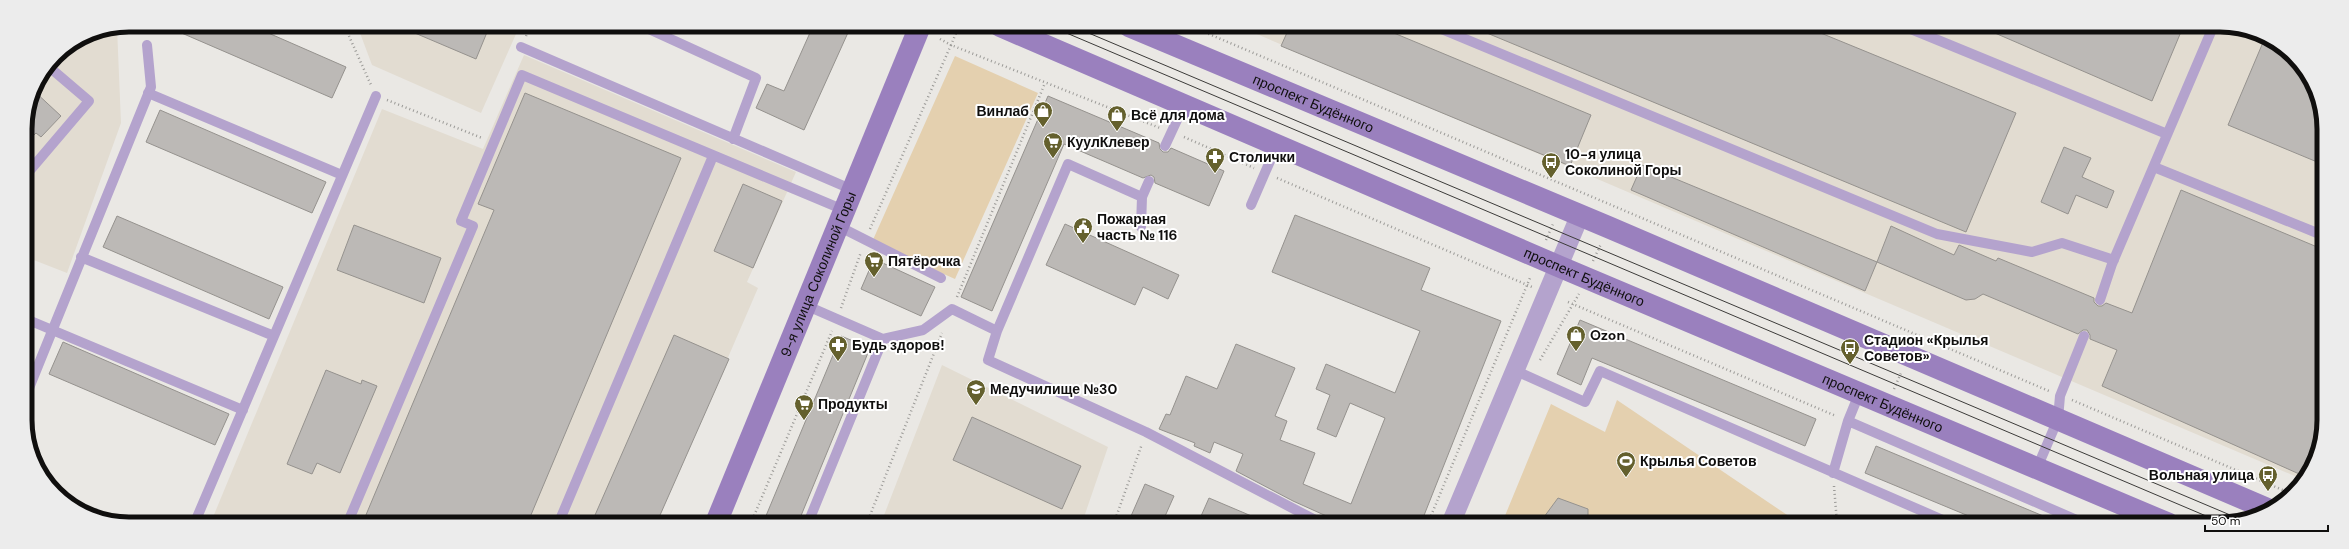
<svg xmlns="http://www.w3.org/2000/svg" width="2349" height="549" viewBox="0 0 2349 549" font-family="'DM Sans',sans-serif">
  <rect width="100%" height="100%" fill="#eae8e4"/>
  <path fill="#e2dcd1" d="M357 25H520L481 113 372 65Z
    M1238 26 2240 27 2293 55 2322 109V440L2310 472 2304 480Z
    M117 27 121 123 67 273 26 257 25 122 33 89 56 55 89 33Z
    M524 55 796 172 747 282 758 288 657 522H211L382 109 483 149Z
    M942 365 1108 447 1082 523H881Z"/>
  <path fill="#e4d0af" d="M955 56 1038 93 955 279 872 242Z
    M1617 400 1799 523H1502L1551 404 1605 432Z"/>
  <path fill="#bcb9b6" stroke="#95928e" d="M163 25H250L346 67 332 98Z
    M396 25H490L476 59Z
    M813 26H851L804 130 756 108 767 84 784 91Z
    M1290 26H1377L1591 115 1570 166 1281 46Z
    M1470 26 1806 27 2016 113 1966 232Z
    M1981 27H2183L2152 101Z
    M2264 40 2293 55 2322 109V164L2228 125Z
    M33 90 61 116 41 137 36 133 25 144V122Z
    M525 93 681 158 528 522H363L494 210 478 204Z
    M1048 96 1159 143 1160 149 1163 152H1168L1171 148 1224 171 1209 206 1155 183 1154 177 1151 175 1143 178 1064 144 992 311 961 297Z
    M160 110 326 182 312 213 146 142Z
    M2064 147 2091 158 2082 177 2114 191 2107 208 2076 195 2068 214 2041 202Z
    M1642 165 1877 262 1865 291 1631 190Z
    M743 184 782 201 753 268 714 251Z
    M2181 190 2322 249V440L2310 472 2306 477 2102 386 2117 350 2090 339V335L2087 330H2083L2078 334 1983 294 1975 299 1966 300 1877 262 1891 226 1954 255 1959 245 1996 261 1998 258 2094 298V302L2098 306H2102L2106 303 2132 313Z
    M1295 215 1430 268 1421 290 1501 321 1421 523H1342L1293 501 1236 471 1243 454 1214 442 1210 453 1194 446 1195 443 1159 429 1166 414 1170 415 1186 376 1217 389 1236 344 1295 368 1275 416 1287 421 1280 440 1315 453 1303 484 1351 504 1385 418 1350 403 1336 437 1317 429 1330 395 1316 389 1326 364 1395 393 1420 331 1272 272Z
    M117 216 283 287 269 319 103 247Z
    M1065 224 1179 275 1168 299 1143 287 1135 305 1046 265Z
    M354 225 441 258 424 303 337 270Z
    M874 259 935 287 921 316 861 289Z
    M1580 320 1816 419 1805 446 1592 358 1581 385 1557 374Z
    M674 335 729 359 657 522H592Z
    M841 336 870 348 798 523H763Z
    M63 342 229 414 215 445 49 374Z
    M326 370 361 384 362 380 377 386 340 473 317 463 312 474 287 464Z
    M972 417 1081 466 1062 509 953 460Z
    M1876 446 2060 523V524H1988L1865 473Z
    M1145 484 1174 496 1162 523H1128Z
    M1209 498 1268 523H1198Z
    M1558 498 1588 509V523H1560L1544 517Z"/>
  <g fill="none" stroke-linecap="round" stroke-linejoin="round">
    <path stroke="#9b9a97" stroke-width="2.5" stroke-dasharray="1 3" stroke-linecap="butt" d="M344 25 371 85
      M1190 26 2049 391
      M526 36 530 25
      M940 39 951 45 959 26
      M387 100 482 138
      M1184 137 1254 168
      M1277 178 1532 287
      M870 229 951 45 1160 128
      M1546 240 1553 224
      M1593 261 1601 244
      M957 297 1045 83
      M1568 302 1836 416
      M841 308 861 252
      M1540 360 1579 294
      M1894 389 1901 373
      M2072 400 2292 494
      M1834 486 1837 523
      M751 523 832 331
      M867 523 942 333
      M1114 523 1142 444
      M1428 523 1530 278"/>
    <path stroke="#b4a3cd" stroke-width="10" d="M640 25 756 78 733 139
      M1434 26 1937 234 2032 252 2062 243 2114 260
      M1906 27 2167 134
      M521 47 853 190
      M148 93 342 175
      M1165 146 1184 105
      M2154 167 2322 235
      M26 175 89 101 48 66
      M1251 205 1277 145
      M838 226 941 278
      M1141 227 1142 197
      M81 257 274 336
      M2100 300 2112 264 2213 27
      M805 305 883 339 923 330 952 309 997 331 1068 164 1142 197 1149 181
      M26 319 243 410
      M997 331 988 360 1146 432 1321 523
      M1514 370 1585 402 1600 371 1952 524
      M27 393 151 87 147 45
      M1848 421 2086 524
      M2037 468 2058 419 2060 396 2084 336
      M1833 473 1848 421 1859 394
      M195 522 376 96
      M348 522 473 226 461 221 522 75 844 210
      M559 522 713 156
      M808 523 883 339"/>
    <path stroke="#b4a3cd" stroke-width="19" d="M1451 523 1580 215"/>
    <g stroke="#9a80be" stroke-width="22">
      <path id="s1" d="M1000 26 1558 266 2169 524"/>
      <path id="s2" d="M1129 26 1608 227 2270 510"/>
      <path id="s3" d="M716 523 920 26"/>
    </g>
    <path stroke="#3c3b39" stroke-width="1" d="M1050 26 2225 524
      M1072 26 2242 520"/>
  </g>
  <defs>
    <symbol id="shop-pin" viewBox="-11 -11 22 30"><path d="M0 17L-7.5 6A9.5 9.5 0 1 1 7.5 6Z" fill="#64602d" stroke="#fff"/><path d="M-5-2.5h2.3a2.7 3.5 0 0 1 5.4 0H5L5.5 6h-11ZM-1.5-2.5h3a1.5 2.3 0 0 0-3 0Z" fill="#fff"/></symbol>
    <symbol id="supermarket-pin" viewBox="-11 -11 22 30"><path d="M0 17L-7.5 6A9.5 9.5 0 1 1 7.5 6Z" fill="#64602d" stroke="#fff"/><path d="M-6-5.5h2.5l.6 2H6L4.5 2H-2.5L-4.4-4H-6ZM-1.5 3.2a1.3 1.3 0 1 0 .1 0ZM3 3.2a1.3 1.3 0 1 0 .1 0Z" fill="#fff"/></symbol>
    <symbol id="pharmacy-pin" viewBox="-11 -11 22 30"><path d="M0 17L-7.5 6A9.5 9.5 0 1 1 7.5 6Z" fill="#64602d" stroke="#fff"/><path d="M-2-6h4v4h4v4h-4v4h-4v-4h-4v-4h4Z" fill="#fff"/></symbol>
    <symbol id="bus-pin" viewBox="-11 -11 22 30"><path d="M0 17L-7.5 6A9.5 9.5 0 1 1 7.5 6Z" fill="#64602d" stroke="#fff"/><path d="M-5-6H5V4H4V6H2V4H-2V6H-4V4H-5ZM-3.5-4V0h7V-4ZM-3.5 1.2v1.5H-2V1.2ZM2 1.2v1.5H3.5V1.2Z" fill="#fff"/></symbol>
    <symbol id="civic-pin" viewBox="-11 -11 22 30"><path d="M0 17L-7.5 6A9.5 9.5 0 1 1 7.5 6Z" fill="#64602d" stroke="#fff"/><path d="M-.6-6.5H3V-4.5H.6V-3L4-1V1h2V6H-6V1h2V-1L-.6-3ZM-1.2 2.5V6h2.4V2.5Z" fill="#fff"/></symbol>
    <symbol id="university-pin" viewBox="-11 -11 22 30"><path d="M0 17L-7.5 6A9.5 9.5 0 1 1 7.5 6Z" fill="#64602d" stroke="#fff"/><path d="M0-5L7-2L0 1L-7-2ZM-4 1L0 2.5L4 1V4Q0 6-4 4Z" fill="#fff"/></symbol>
    <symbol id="stadium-pin" viewBox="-11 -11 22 30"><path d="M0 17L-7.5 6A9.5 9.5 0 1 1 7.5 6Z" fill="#64602d" stroke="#fff"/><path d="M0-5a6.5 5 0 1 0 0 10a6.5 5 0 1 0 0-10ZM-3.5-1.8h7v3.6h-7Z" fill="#fff"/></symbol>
  </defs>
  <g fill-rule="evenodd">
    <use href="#shop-pin" x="1032" y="100" width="22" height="30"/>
    <use href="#shop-pin" x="1106" y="104" width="22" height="30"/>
    <use href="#supermarket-pin" x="1042" y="131" width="22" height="30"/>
    <use href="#pharmacy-pin" x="1204" y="146" width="22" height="30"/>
    <use href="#bus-pin" x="1540" y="151" width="22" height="30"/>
    <use href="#civic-pin" x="1072" y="216" width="22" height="30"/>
    <use href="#supermarket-pin" x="863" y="250" width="22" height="30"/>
    <use href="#shop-pin" x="1565" y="324" width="22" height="30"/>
    <use href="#pharmacy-pin" x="827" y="334" width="22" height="30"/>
    <use href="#bus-pin" x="1839" y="337" width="22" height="30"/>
    <use href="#university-pin" x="965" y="378" width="22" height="30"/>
    <use href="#supermarket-pin" x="793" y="393" width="22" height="30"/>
    <use href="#stadium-pin" x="1615" y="450" width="22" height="30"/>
    <use href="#bus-pin" x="2257" y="464" width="22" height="30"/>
  </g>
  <g text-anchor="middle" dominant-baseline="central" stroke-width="4" stroke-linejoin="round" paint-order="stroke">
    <g font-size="14" fill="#100f0e" stroke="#fff">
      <text stroke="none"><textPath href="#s2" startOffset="200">проспект Будённого</textPath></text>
      <text stroke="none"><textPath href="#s3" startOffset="269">9-я улица Соколиной Горы</textPath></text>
      <text stroke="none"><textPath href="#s1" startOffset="636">проспект Будённого</textPath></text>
      <text stroke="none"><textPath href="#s1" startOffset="960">проспект Будённого</textPath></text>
    </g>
    <g font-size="14" font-weight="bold" fill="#100f0e" stroke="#fff" text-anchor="start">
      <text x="1029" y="111" text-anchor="end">Винлаб</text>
      <text x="1131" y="115">Всё для дома</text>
      <text x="1067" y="142">КуулКлевер</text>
      <text x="1565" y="154">10-я улица<tspan x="1565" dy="16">Соколиной Горы</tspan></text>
      <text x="1229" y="157">Столички</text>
      <text x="1097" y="219">Пожарная<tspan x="1097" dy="16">часть № 116</tspan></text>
      <text x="888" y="261">Пятёрочка</text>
      <text x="1590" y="335">Ozon</text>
      <text x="1864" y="340">Стадион «Крылья<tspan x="1864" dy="16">Советов»</tspan></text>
      <text x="852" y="345">Будь здоров!</text>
      <text x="990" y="389">Медучилище №30</text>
      <text x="818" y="404">Продукты</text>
      <text x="1640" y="461">Крылья Советов</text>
      <text x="2254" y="475" text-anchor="end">Вольная улица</text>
    </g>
  </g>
  <path d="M0 0H2349V549H0ZM129 32H2220A97 97 0 0 1 2317 129V420A97 97 0 0 1 2220 517H129A97 97 0 0 1 32 420V129A97 97 0 0 1 129 32Z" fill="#ececec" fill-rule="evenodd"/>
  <path fill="none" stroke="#100f0e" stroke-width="5" d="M129 32H2220A97 97 0 0 1 2317 129V420A97 97 0 0 1 2220 517H129A97 97 0 0 1 32 420V129A97 97 0 0 1 129 32Z"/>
  <path d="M2205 525v6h123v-6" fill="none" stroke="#100f0e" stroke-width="2"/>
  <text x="2211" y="525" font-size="12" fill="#100f0e" stroke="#ffffff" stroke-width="3" paint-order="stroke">50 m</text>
</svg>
